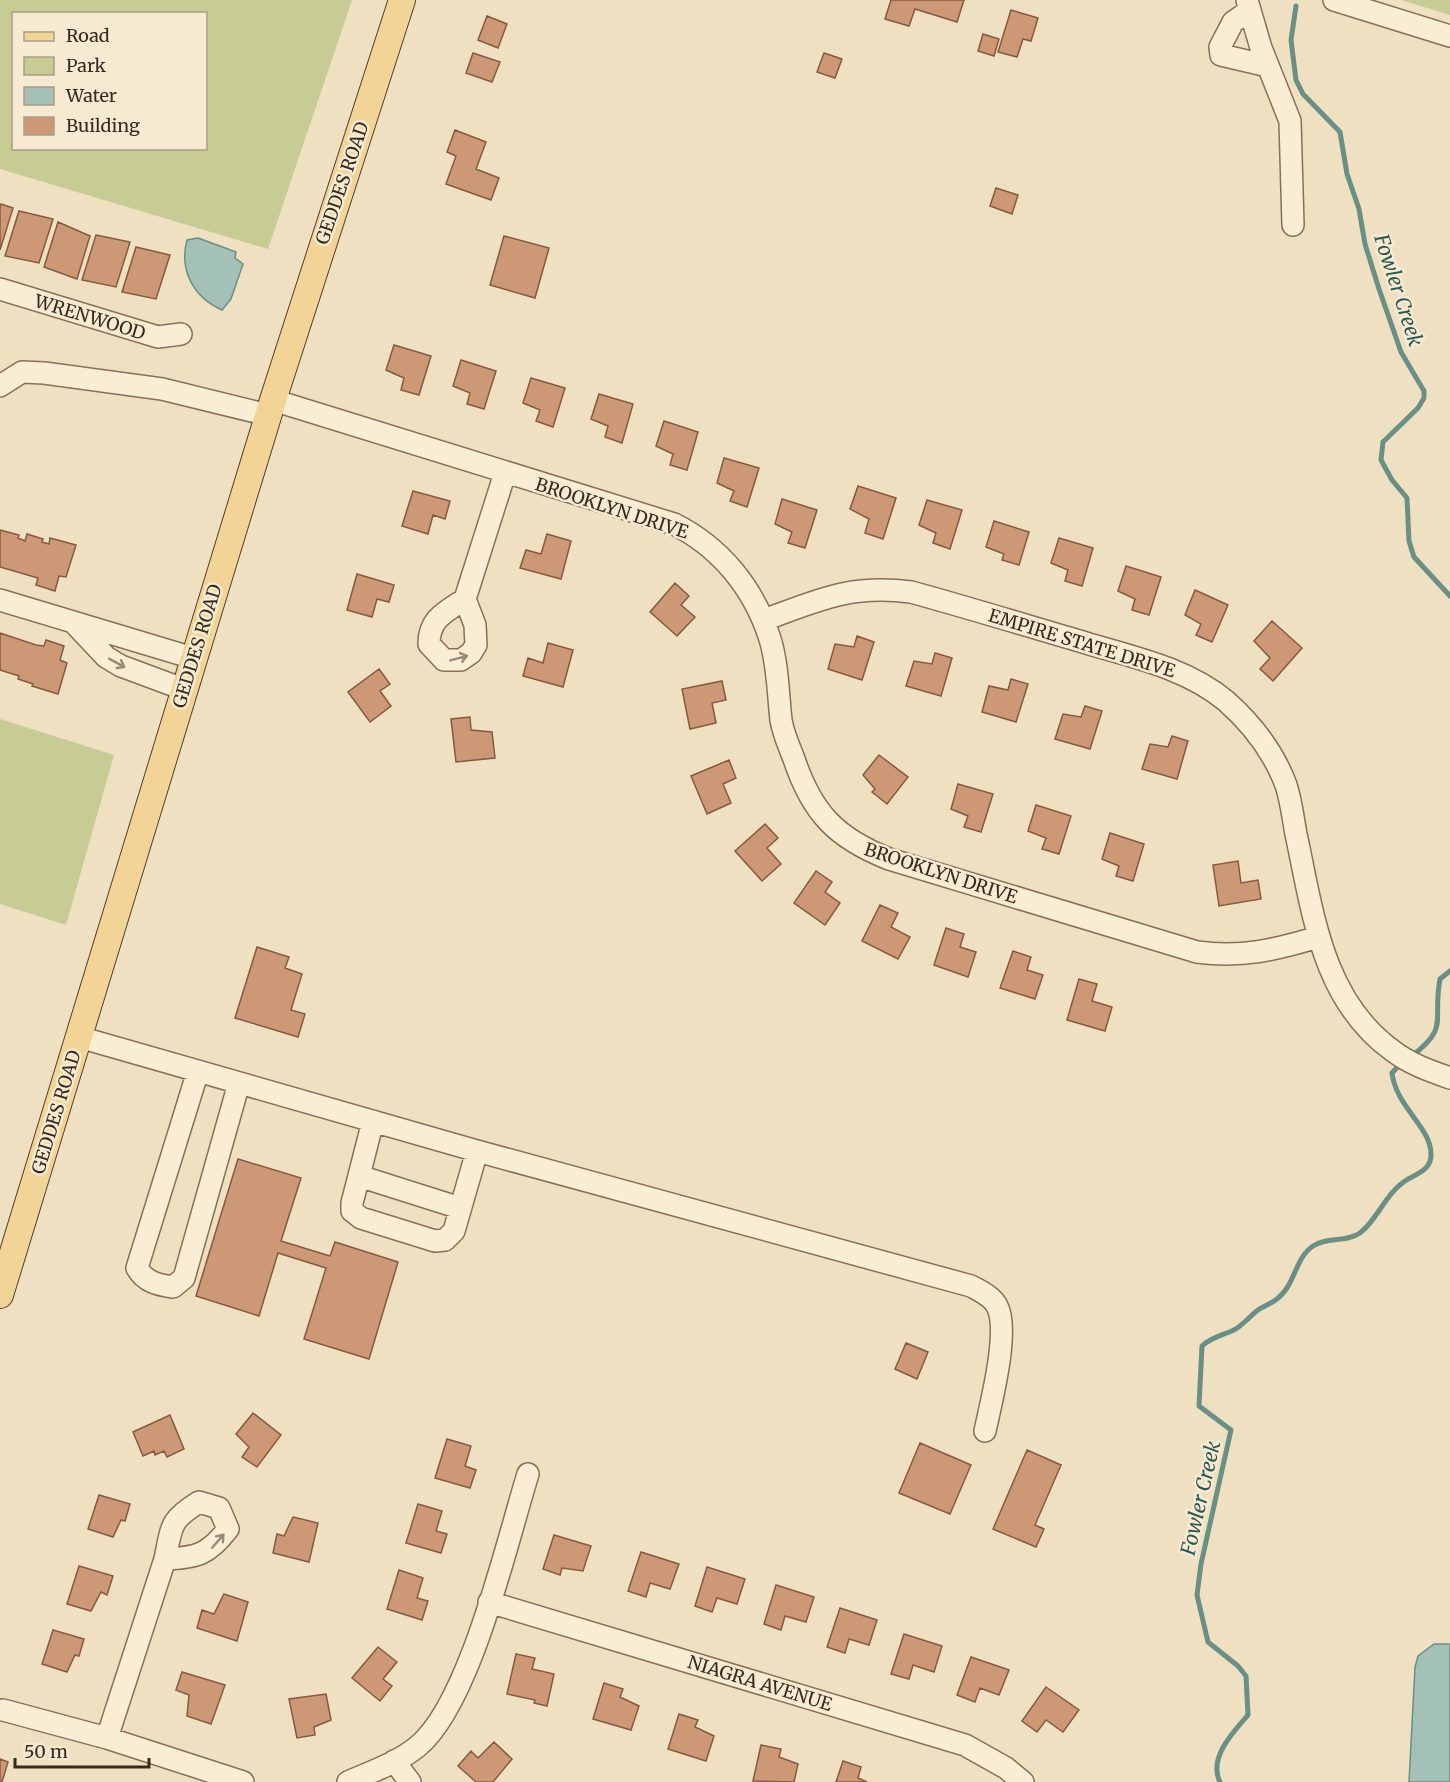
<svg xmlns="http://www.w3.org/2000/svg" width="1450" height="1782" viewBox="0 0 1450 1782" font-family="Merriweather,serif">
  <rect width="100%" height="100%" fill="#eee0c1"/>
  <path fill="#c7cc94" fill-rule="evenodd" d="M0 0H352L268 249 0 169ZM14 14H206V148H14Z
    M1401 0H1450V15Z
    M0 719 114 755 66 925 0 904Z"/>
  <path fill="#a3c1b7" stroke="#6a8f85" stroke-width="1.5" d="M198 238 236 252 235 258 243 264 231 299 222 310C193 297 179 270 187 240Z
    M1434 1644H1450V1782H1409L1415 1667 1418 1656Z"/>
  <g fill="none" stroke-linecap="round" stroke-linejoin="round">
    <path stroke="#6a8f85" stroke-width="5" d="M1296 6 1291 40 1296 80 1303 94 1340 132 1347 174 1359 209 1365 244 1379 289 1401 352 1424 391V398L1418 408 1383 442 1381 460 1392 480 1407 498 1409 541 1414 557 1450 596
      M1412 1056C1450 1026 1432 1023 1440 979L1450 971
      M1220 1782C1208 1758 1233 1732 1248 1715L1246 1676 1238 1666 1208 1642 1197 1595 1201 1564 1231 1430 1199 1406 1202 1346C1210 1338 1223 1335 1234 1330 1243 1325 1250 1316 1258 1310 1265 1305 1273 1303 1278 1298 1295 1285 1295 1258 1313 1246 1329 1236 1345 1243 1360 1233 1377 1220 1384 1197 1401 1184 1411 1175 1432 1172 1431 1154 1431 1127 1396 1107 1392 1073L1401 1063"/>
  </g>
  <path fill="#cd9876" stroke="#87593e" stroke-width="1.5" d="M891 0H964L957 22 915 9 909 26 885 19Z
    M1011 10 1038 18 1031 41 1023 39 1017 57 998 52Z
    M487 16 507 24 498 48 478 40Z
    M983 34 999 39 994 56 978 51Z
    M473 53 500 62 492 82 466 73Z
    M824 53 842 59 835 78 817 72Z
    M455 130 486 142 476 169 499 178 491 200 446 184 456 156 447 152Z
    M996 188 1018 195 1012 214 990 206Z
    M1 204 13 208 0 250V207Z
    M19 211 53 219 39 263 5 256Z
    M58 222 90 236 77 279 44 267Z
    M96 235 130 242 116 287 82 280Z
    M504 236 549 248 535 298 490 285Z
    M136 247 170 255 156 299 122 292Z
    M394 345 431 356 419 395 401 390 404 378 386 370Z
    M461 360 496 371 484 409 467 404 470 393 453 386Z
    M531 378 565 388 553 427 536 421 540 410 523 403Z
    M599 394 633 404 622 443 605 437 608 426 591 419Z
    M664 421 698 432 687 470 670 465 673 454 656 446Z
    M724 458 759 468 747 507 730 501 734 491 717 483Z
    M858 486 896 498 883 539 865 533 869 519 850 509Z
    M413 491 450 501 445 519 433 515 428 534 402 526Z
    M782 499 817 510 805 548 788 543 792 532 775 524Z
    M927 500 962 510 950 549 933 543 936 533 919 525Z
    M994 521 1029 532 1019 565 1002 560 1004 554 986 547Z
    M0 530 19 535 18 538 25 541 27 534 43 539 42 542 49 544 50 538 76 545 66 577 59 576 55 591 36 585 38 578 0 567Z
    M547 534 571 541 561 579 520 568 526 550 541 554Z
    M1059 538 1093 548 1082 586 1065 581 1068 570 1051 563Z
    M1126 566 1161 577 1149 615 1132 610 1135 599 1118 591Z
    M357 574 394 585 389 602 377 599 372 617 347 610Z
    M675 583 689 596 681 605 695 617 677 636 650 612Z
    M1195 590 1228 605 1212 642 1196 635 1201 624 1185 615Z
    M1272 621 1302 648 1273 681 1260 669 1270 658 1254 641Z
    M0 633 36 645 44 646 46 640 64 646 60 660 67 663 58 694 32 686 33 684 18 679 19 676 0 670Z
    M857 636 874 642 862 680 828 669 835 644 854 647Z
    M548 643 573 650 563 687 523 676 528 658 543 663Z
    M935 653 952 658 941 696 906 686 914 661 932 664Z
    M379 669 390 684 380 691 391 706 370 722 348 692Z
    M1011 679 1028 684 1016 722 982 712 989 686 1008 690Z
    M722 681 726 700 712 703 716 723 690 729 682 689Z
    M1085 706 1102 711 1090 749 1055 739 1063 714 1081 717Z
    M470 717 471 730 492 732 495 758 456 762 451 719Z
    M1172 736 1188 741 1177 779 1142 769 1150 744 1168 747Z
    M879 755 908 777 887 804 872 792 875 789 863 775Z
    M729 760 736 778 723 784 731 803 707 814 691 776Z
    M958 784 993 794 981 832 964 827 968 816 951 809Z
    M1036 805 1071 816 1059 854 1042 849 1046 838 1028 831Z
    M765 824 778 838 767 848 781 864 762 881 735 851Z
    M1110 833 1144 844 1133 881 1116 876 1119 866 1102 859Z
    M1238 861 1241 883 1258 880 1261 899 1219 906 1213 865Z
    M816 871 832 882 825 892 840 903 825 925 794 903Z
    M880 905 898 913 891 927 910 937 898 959 862 941Z
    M946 928 964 934 960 947 976 952 968 977 934 965Z
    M257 947 289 957 285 968 302 974 291 1010 305 1014 298 1037 235 1018Z
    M1013 951 1031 957 1027 970 1043 975 1035 999 1000 988Z
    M1079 979 1097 984 1092 1001 1112 1007 1105 1031 1067 1020Z
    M238 1159 301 1178 281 1241 330 1256 335 1242 398 1262 369 1359 304 1339 326 1268 278 1253 259 1316 196 1296Z
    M906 1343 928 1352 917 1379 895 1369Z
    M253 1413 281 1435 257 1467 242 1457 249 1447 236 1434Z
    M170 1415 184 1449 167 1457 164 1451 155 1455 154 1451 143 1456 133 1432Z
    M447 1439 471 1446 465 1466 476 1470 470 1488 435 1478Z
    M920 1443 971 1465 950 1514 899 1493Z
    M1027 1450 1061 1465 1035 1525 1044 1529 1036 1547 993 1529Z
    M99 1495 130 1504 125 1521 121 1520 113 1537 88 1529Z
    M418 1504 442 1511 436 1531 447 1534 441 1553 406 1543Z
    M293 1517 318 1523 309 1562 273 1553 277 1534 284 1536Z
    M554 1535 591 1546 583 1571 562 1568 560 1575 543 1569Z
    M641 1552 679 1564 670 1589 650 1583 646 1597 628 1591Z
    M79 1566 113 1576 107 1595 101 1592 91 1611 67 1604Z
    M707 1567 745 1579 737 1604 717 1598 712 1612 695 1606Z
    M399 1570 423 1578 417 1598 428 1601 422 1620 387 1609Z
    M776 1585 814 1597 806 1622 785 1616 781 1630 764 1624Z
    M224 1594 248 1602 237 1641 197 1628 202 1610 214 1614Z
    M840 1608 877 1620 869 1645 849 1639 845 1653 827 1647Z
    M53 1630 84 1639 79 1656 75 1655 67 1672 42 1664Z
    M904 1634 942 1646 934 1672 913 1665 909 1679 891 1674Z
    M378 1647 397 1662 383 1679 392 1686 380 1701 352 1678Z
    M516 1654 535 1658 532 1669 554 1674 547 1706 534 1703 535 1700 507 1694Z
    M971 1657 1009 1670 999 1695 980 1688 975 1702 957 1695Z
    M182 1672 225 1685 211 1724 187 1716 189 1695 176 1690Z
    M604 1683 623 1689 620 1697 639 1706 631 1730 593 1719Z
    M1046 1687 1079 1710 1063 1732 1046 1720 1037 1732 1022 1721Z
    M326 1694 331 1720 314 1727 315 1735 297 1738 289 1699Z
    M679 1714 698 1720 695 1727 714 1736 706 1761 668 1749Z
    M494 1742 512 1759 493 1782H476L458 1766 471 1751 478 1758Z
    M761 1745 781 1749 779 1757 798 1764 794 1782 753 1781Z
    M0 1759 8 1762 2 1782H0Z
    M843 1761 861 1767 858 1778 867 1782H836Z"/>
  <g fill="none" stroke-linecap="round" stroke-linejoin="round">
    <defs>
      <path id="minor" d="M1247 0 1261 48 1290 121 1293 225
        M1334 0 1450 36
        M1250 10 1233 22 1220 47 1221 55 1268 66
        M0 289 158 337 181 334
        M0 386 22 372 44 373 162 389 268 415
        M273 400 674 524C720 547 754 588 770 639 778 665 778 693 781 720 783 733 789 746 794 759 812 813 836 838 889 859L1197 952C1242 958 1275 950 1318 937
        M465 599C445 612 429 619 429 644L444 660H461L471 653 476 645 475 625 465 599 505 473
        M0 600 193 658
        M764 620C818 600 851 584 911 592 966 607 1021 624 1076 640 1127 656 1184 666 1226 701 1252 724 1274 753 1286 785 1291 800 1293 818 1296 834 1313 913 1322 1000 1393 1051 1410 1064 1430 1071 1450 1078
        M75 624 106 657 121 666 183 689
        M79 1037 477 1151 971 1286C980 1291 992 1296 997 1306 1010 1330 991 1403 985 1431
        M198 1071 137 1268C145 1282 158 1285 173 1287L184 1278 239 1083
        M373 1121 352 1203V1211L361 1218 435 1241 445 1240 454 1231 477 1151
        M359 1176 460 1208
        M489 1602 965 1745 1006 1768 1023 1782
        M3 1710 107 1738 243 1782
        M107 1738 165 1559C172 1525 170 1520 199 1502L219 1508 228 1529C209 1554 197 1558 165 1559
        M394 1761 410 1782
        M348 1782C371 1772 397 1763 417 1747 470 1705 507 1541 528 1474"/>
      <path id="major" d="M0 1295 273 400 402 0"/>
    </defs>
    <use href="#minor" stroke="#887058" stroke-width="24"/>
    <use href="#major" stroke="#553f2d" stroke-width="28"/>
    <use href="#minor" stroke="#f9edd4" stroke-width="21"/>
    <use href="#major" stroke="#f3d497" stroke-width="26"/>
  </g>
  <defs><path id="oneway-shaft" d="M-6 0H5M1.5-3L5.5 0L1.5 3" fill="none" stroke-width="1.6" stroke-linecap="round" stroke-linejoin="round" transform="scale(1.5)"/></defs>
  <g stroke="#988b78">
    <use href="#oneway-shaft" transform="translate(459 658) rotate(-15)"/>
    <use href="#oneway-shaft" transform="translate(117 663) rotate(29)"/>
    <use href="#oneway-shaft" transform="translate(218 1541) rotate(-49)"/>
  </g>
  <g text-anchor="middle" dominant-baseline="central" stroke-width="5" stroke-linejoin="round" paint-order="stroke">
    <g font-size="18" fill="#37291d" stroke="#f6ead0">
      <text transform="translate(342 183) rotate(-71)">GEDDES ROAD</text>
      <text transform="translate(90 317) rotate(17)">WRENWOOD</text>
      <text transform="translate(612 508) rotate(18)">BROOKLYN DRIVE</text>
      <text transform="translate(1082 643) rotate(17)">EMPIRE STATE DRIVE</text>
      <text transform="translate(197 646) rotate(-73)">GEDDES ROAD</text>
      <text transform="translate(941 873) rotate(18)">BROOKLYN DRIVE</text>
      <text transform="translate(56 1112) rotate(-73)">GEDDES ROAD</text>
      <text transform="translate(760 1683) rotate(17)">NIAGRA AVENUE</text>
    </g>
    <g font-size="20" font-style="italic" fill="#2c5754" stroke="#f6ead0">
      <text transform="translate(1399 290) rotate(72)">Fowler Creek</text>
      <text transform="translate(1200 1498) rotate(-77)">Fowler Creek</text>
    </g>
  </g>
  <rect x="12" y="12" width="195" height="138" fill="#f6ead0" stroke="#aa9d88" stroke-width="1.5"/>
  <rect x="24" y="32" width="30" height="9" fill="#f3d497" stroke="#aa9d88" stroke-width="1.5"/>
  <text x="66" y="42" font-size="18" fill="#37291d">Road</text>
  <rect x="24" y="57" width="30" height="18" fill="#c7cc94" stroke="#aa9d88" stroke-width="1.5"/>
  <text x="66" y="72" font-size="18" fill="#37291d">Park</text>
  <rect x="24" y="87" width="30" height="18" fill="#a3c1b7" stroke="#aa9d88" stroke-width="1.5"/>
  <text x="66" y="102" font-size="18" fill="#37291d">Water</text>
  <rect x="24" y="117" width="30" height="18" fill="#cd9876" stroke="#aa9d88" stroke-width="1.5"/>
  <text x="66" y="132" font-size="18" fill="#37291d">Building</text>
  <path d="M15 1758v9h134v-9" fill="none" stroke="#37291d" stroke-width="3"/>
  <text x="24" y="1758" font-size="18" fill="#37291d" stroke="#f6ead0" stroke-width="4.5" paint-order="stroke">50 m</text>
</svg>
